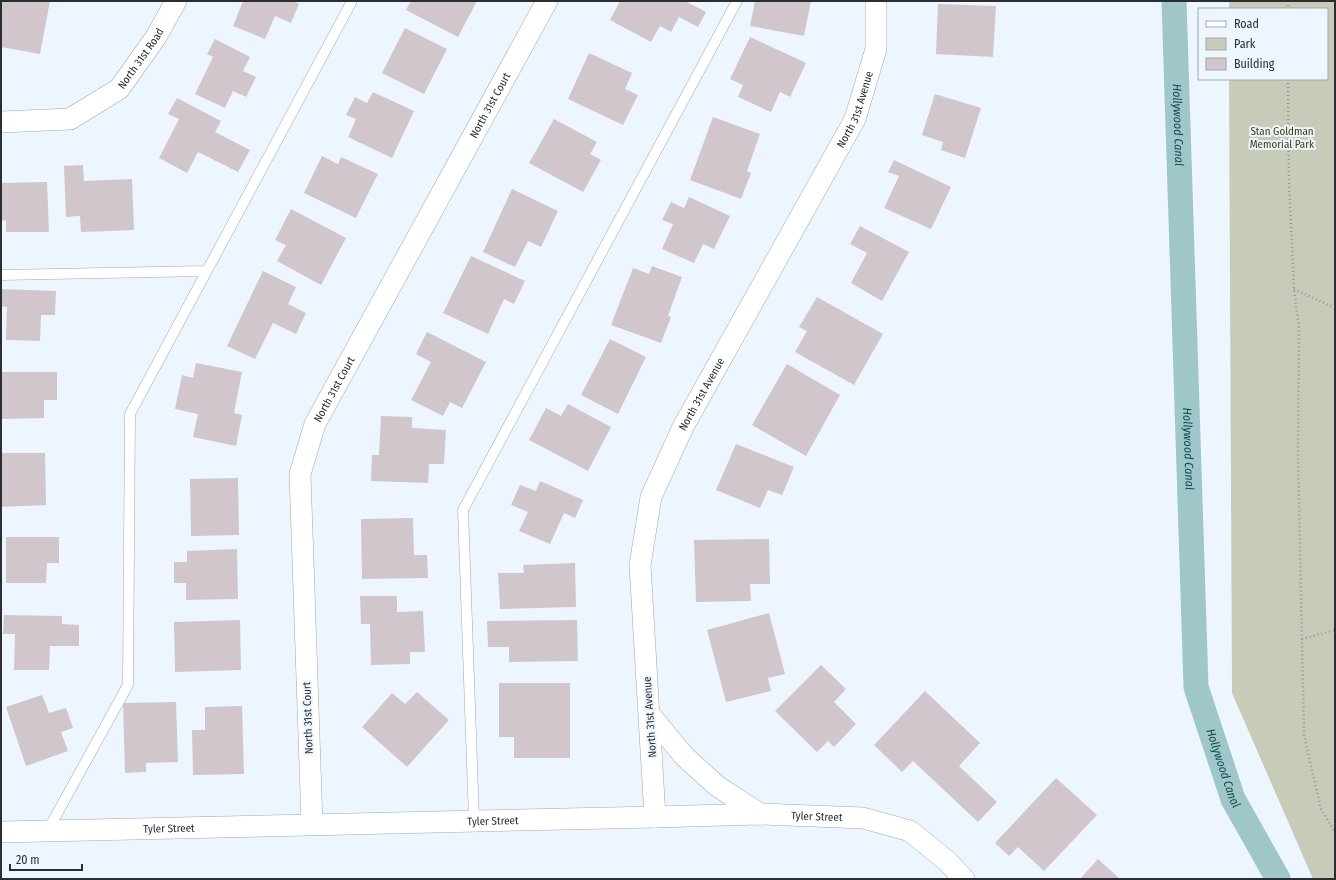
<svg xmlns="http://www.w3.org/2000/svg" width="1336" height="880" viewBox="0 0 1336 880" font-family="'Fira Sans Condensed',sans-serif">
  <rect width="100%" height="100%" fill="#edf6ff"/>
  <path fill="#c8cbb8" d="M1229 1H1335V879H1313L1232 693 1229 79H1327V9H1229Z"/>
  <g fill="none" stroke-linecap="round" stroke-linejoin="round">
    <path stroke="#9fc7ca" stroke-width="25" id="s1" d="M1174 1 1196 687 1233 799 1278 879"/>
  </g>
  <path fill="#d1c6cc" d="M1 1H50L40 54 1 47Z
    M243 1H292L299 4 291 23 275 16 265 39 233 26Z
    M411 1H477L458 37 406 10Z
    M620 1H685L706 12 698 27 679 17 671 32 660 26 651 42 610 20Z
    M755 1H811L804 36 750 26Z
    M938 4 996 6 993 57 936 54Z
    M405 28 447 49 424 94 382 73Z
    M750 37 806 63 790 97 780 92 771 112 738 97 743 85 730 79Z
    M215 39 250 57 243 71 256 77 246 97 233 91 225 108 195 94 213 57 207 54Z
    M589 53 632 73 625 89 638 95 623 125 568 99Z
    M373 92 414 111 392 158 348 137 356 119 346 115 355 97 367 103Z
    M935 94 981 108 965 158 941 150 943 142 922 135Z
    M177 98 221 121 215 132 250 150 238 172 198 152 187 173 159 158 179 119 168 114Z
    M713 117 760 134 747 171 751 173 741 199 690 180Z
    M554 119 597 142 590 154 601 160 583 192 529 163Z
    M322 156 338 164 341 157 378 174 356 218 304 193Z
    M894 160 951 187 931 229 884 208 899 176 888 172Z
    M83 165 84 181 132 179 134 230 81 232 80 216 66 217 64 166Z
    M47 182 49 232H6V220L1 221V183Z
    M512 189 558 211 541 247 528 241 515 267 483 252Z
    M689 197 730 216 714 249 703 244 694 263 662 249 673 224 662 220 671 202 684 208Z
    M291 209 346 238 321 285 277 261 286 245 275 240Z
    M860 226 909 252 882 301 851 283 867 253 850 244Z
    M471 256 525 281 514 304 504 299 488 334 443 313Z
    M652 266 682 277 668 316 671 317 661 343 611 325 633 268 649 274Z
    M263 271 296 287 288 304 306 313 296 334 273 323 255 359 227 346Z
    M1 289 56 291 55 315H41L40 341 6 340 7 307 1 306Z
    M817 297 883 334 854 385 795 352 807 331 799 327Z
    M427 332 486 362 462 408 450 402 443 416 411 400 431 362 416 354Z
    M610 339 646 357 618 414 581 395Z
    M196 363 242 372 234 413 242 415 236 446 193 437 198 414 175 409 182 375 193 378Z
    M787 364 840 395 806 456 752 425Z
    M2 372H57V400H44V418L2 419Z
    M568 404 611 427 588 471 529 440 546 408 561 416Z
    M381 416 412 417V428L446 430 444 464H429L428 483 371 481 372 455H379Z
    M736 444 794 467 782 495 768 490 760 508 716 490Z
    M1 453H45L46 505 1 507Z
    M238 478 239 535 191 536 190 479Z
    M540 481 583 500 575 518 564 513 550 544 519 531 528 512 511 505 520 485 536 491Z
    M413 518 414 555H427L428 578 362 579 361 519Z
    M6 537H59V563H47L46 583H6Z
    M769 539 770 584H750L751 601 696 602 694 540Z
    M237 549 238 599 186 600V583H174V562H187V551Z
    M575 563 576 607 500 609 498 573H524L523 565Z
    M360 596H397V612L423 611 425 652H410V664L371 665 370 624H361Z
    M769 613 785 674 768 678 771 691 726 702 707 630Z
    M4 615 62 616V624L79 625V646H50L49 670H14L15 634H3Z
    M240 620 241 670 175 672 174 622Z
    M577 620 578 661 509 662V647H488L487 621Z
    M821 665 846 689 834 702 856 724 834 747 828 741 817 752 775 711Z
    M499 683H570V758H514V737H499Z
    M925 691 980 743 959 766 997 802 978 822 913 761 902 772 874 745Z
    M417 692 449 720 407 767 362 727 392 693 405 704Z
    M42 695 49 713 66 708 73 728 61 732 68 751 26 766 6 707Z
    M176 702 178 762 146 763V772L125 773 123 703Z
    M242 706 244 774 193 775 192 730H205V707Z
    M1056 778 1097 815 1044 871 1018 847 1009 856 995 843Z
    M1098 859 1120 879H1080Z"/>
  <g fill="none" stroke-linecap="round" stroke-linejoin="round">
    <defs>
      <path id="lane" d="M1 275 206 271
        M474 820 463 510 737 1
        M48 830 128 685 130 414 352 1"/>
      <g id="street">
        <path id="s2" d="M1 122 70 119 119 89 156 37 176 1"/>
        <path d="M650 715 685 757 717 786 760 814"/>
        <path id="s3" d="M655 817 640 565 651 497 683 427 855 119 876 49V1"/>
        <path id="s4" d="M312 824 300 474 315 424 547 1"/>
        <path id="s5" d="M1 832 655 817 760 814 863 818 910 831 947 861 964 879"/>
      </g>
    </defs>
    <use href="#lane" stroke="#a0a8b1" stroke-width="11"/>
    <use href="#street" stroke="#a0a8b1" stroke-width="22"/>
    <path stroke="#91979e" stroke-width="2.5" stroke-dasharray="1 3" stroke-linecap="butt" d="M1288 1V9
      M1288 79 1289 182 1294 289 1299 328 1298 455 1304 735 1321 809 1335 832
      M1294 289 1335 308
      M1302 639 1335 630"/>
    <use href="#lane" stroke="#fff" stroke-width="10"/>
    <use href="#street" stroke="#fff" stroke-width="21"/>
  </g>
  <g text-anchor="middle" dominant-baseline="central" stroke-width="4" stroke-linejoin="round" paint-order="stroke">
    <g font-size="11" fill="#2a2d31" stroke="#edf6ff">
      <text stroke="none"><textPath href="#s2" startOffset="164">North 31st Road</textPath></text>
      <text stroke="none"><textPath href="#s4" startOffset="766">North 31st Court</textPath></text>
      <text stroke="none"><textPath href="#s3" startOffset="760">North 31st Avenue</textPath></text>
      <text stroke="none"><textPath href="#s4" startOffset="442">North 31st Court</textPath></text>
      <text stroke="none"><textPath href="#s3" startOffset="436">North 31st Avenue</textPath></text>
      <text transform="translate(650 717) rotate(-94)">North 31st Avenue</text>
      <text transform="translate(308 718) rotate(-92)">North 31st Court</text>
      <text stroke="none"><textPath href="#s5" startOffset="816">Tyler Street</textPath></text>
      <text stroke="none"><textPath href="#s5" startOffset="492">Tyler Street</textPath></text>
      <text stroke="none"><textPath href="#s5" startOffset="168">Tyler Street</textPath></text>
    </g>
    <g font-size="11" fill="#3b3f0a" stroke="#edf6ff">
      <text x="1282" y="131">Stan Goldman<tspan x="1282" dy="13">Memorial Park</tspan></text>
    </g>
    <g font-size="12" font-style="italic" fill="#0e4a4e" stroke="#edf6ff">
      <text stroke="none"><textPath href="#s1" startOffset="124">Hollywood Canal</textPath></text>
      <text stroke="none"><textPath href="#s1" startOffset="448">Hollywood Canal</textPath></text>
      <text stroke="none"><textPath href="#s1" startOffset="772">Hollywood Canal</textPath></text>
    </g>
  </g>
  <rect width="1336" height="880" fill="none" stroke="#2a2d31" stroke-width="4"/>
  <rect x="1198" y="8" width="130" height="72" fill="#edf6ff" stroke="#9fa6ad"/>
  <rect x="1206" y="21" width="20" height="6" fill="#ffffff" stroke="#9fa6ad"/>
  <text x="1234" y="28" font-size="12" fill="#2a2d31">Road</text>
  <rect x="1206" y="38" width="20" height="12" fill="#c8cbb8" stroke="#9fa6ad"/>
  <text x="1234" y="48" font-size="12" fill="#2a2d31">Park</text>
  <rect x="1206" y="58" width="20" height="12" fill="#d1c6cc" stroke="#9fa6ad"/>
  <text x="1234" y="68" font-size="12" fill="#2a2d31">Building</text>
  <path d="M10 864v6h72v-6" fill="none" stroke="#2a2d31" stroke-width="2"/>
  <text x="16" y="864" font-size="12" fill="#2a2d31" stroke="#edf6ff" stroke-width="3" paint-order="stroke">20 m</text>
</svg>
